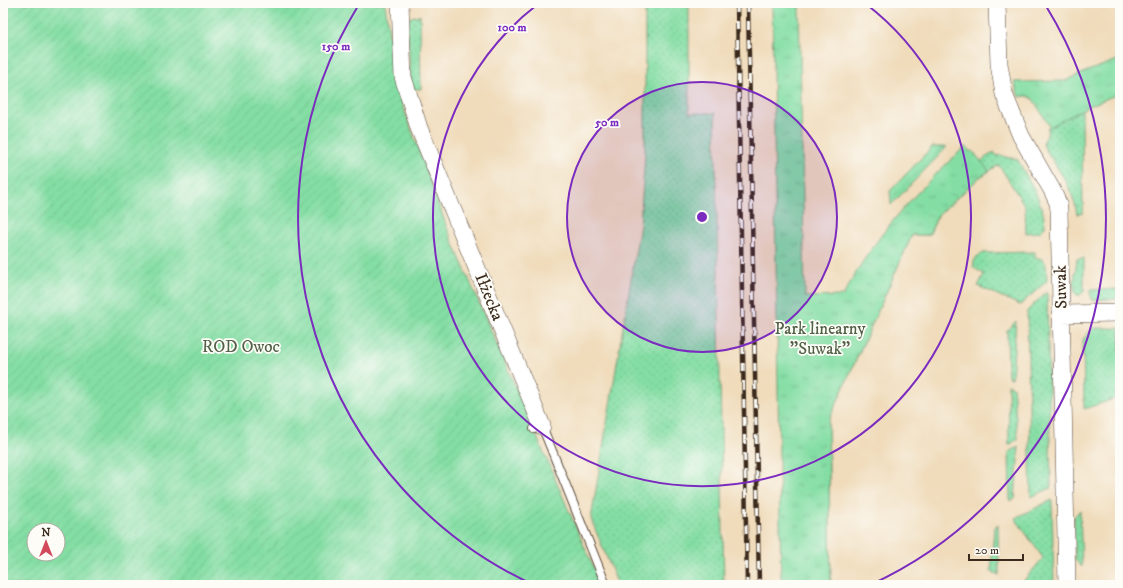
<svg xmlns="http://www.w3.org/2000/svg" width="1123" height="588" viewBox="0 0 1123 588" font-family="'IM FELL DW Pica',serif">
  <defs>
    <pattern id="grass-dots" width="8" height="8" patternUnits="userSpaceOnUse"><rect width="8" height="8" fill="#84dea4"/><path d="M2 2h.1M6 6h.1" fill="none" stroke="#73bf8d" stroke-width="1.8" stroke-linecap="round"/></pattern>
    <pattern id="park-tufts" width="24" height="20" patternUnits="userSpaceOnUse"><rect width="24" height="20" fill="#84dea4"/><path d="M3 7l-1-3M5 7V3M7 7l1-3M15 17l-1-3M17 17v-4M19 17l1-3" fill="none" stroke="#73bf8d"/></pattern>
    <pattern id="garden-furrows" width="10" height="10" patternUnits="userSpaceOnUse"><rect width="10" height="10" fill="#84dea4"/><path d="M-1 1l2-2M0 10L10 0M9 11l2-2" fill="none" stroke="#73bf8d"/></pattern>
  </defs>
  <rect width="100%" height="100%" fill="#fdfcf7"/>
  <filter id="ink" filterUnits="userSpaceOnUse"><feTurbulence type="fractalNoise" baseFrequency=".025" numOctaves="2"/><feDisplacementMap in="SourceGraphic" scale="8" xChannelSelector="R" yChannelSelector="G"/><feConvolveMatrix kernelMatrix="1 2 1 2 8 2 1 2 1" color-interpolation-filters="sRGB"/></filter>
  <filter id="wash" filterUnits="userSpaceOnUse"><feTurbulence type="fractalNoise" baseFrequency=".012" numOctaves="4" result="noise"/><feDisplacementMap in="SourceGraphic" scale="16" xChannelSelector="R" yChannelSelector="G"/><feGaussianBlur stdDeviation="0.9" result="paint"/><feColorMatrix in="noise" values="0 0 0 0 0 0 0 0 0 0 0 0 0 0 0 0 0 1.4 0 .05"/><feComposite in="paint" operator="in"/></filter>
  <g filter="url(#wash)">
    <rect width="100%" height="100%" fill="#f0dcbb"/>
    <path fill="url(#grass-dots)" stroke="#608461" d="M647 3H689V113H715L724 585H618L591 519 640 225 645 154V9Z
      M420 15 421 89H414L411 87 407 22 411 17Z
      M1080 103 1082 112 1083 213 1077 214C1073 188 1058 169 1044 147L1043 143 1047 135 1048 127Z
      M994 152 997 156C1003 154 1004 157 1009 158 1013 158 1014 158 1018 160 1028 180 1045 204 1045 227L1039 232 1026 233 1025 206 999 165 980 177 938 215 929 235H912L828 422 831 585 813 433 880 254 981 161Z
      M1035 252V257L1042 259 1046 264 1047 281 1020 305 978 286 984 274 974 268C972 261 977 254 984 253Z
      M1084 258V291L1079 296 1075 293 1074 281 1077 259Z
      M1120 289V299L1091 300 1090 290Z
      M1047 291 1051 488 1031 497 1027 311Z
      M1016 321 1012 378 1008 377 1007 330Z
      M1093 328H1119L1120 329V397L1084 409 1083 339Z
      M1008 384 1013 387 1018 439 1009 445Z
      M1019 447 1015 499 1010 501 1009 452Z
      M1052 500 1054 585H1020L1043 558 1015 518Z
      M1080 510 1082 567 1075 560 1074 517Z
      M998 525 999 569V575L991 571 994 527Z"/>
    <path fill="url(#park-tufts)" stroke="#608461" d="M772 3H799L805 297 843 296C851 281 860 265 870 251 897 212 930 178 966 146L970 152 972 150 989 171 980 177 938 215 929 235H912L828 422 831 585H781Z
      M1120 59V93L1087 107 1050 127 1033 99 1028 96 1019 97 1014 82 1065 81 1085 72Z"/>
    <path fill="url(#garden-furrows)" stroke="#608461" fill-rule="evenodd" d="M3 3H385L396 87 449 233 601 585H3ZM34 530H58V554H34Z
      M932 147H947L891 205 890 191Z"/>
  </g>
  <g filter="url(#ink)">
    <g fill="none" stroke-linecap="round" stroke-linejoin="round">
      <defs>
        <path id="lane" d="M534 429 542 426 606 585"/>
        <path id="street" d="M400 3 403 77 419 128 542 426
          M997 3 999 64 1004 94 1021 136 1052 190 1058 203 1059 210 1067 585
          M1062 314 1120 313"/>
      </defs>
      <use href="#lane" stroke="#564536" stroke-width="10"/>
      <use href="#street" stroke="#564536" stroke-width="18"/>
      <use href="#lane" stroke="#fff" stroke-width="8"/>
      <use href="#street" stroke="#fff" stroke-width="17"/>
      <defs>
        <path id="rail" d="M737 3 747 585
          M748 3 759 585"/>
      </defs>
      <use href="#rail" stroke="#3b2a1e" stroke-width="4.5"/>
      <use href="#rail" stroke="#fdfcf7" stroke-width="3" stroke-dasharray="9" stroke-linecap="butt"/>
    </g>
  </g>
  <circle cx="702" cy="217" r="135" fill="#7b2cbf" fill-opacity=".12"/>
  <g fill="none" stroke="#7b2cbf" stroke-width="2">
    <circle cx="702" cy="217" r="135"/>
    <path d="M866 4A269 269 0 1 1 538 4"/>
    <path d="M534 585A404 404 0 0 1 358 6M1046 6A404 404 0 0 1 870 585"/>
  </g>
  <g text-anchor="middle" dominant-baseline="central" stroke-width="3.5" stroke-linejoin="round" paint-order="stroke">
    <g font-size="17" fill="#3b2a1e" stroke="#fdfcf7">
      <text transform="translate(1061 287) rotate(-91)">Suwak</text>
      <text transform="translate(489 297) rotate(68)">Iłżecka</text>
    </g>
    <g font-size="17" fill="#516046" stroke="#fdfcf7">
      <text x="820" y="329">Park linearny<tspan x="820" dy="20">"Suwak"</tspan></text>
      <text x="241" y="347">ROD Owoc</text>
    </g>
  </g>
  <circle cx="702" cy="217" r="6" fill="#7b2cbf" stroke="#fdfcf7" stroke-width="2"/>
  <g font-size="12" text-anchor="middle" font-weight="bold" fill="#7b2cbf" stroke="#fdfcf7" stroke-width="3.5" stroke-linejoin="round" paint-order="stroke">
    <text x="512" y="31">100 m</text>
    <text x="336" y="50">150 m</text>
    <text x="607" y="126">50 m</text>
  </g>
  <rect width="1123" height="588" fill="none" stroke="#fdfcf7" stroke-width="16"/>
  <g transform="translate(46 542)"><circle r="19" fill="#fdfcf7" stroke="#afa8a0"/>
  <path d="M0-3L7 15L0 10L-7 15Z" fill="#d1495b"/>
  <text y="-6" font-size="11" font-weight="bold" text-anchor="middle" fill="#3b2a1e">N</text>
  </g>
  <path d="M969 554v6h54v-6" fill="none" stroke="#3b2a1e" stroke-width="2"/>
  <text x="975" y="554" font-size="12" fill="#3b2a1e" stroke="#fdfcf7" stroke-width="3" paint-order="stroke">20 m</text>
</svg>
